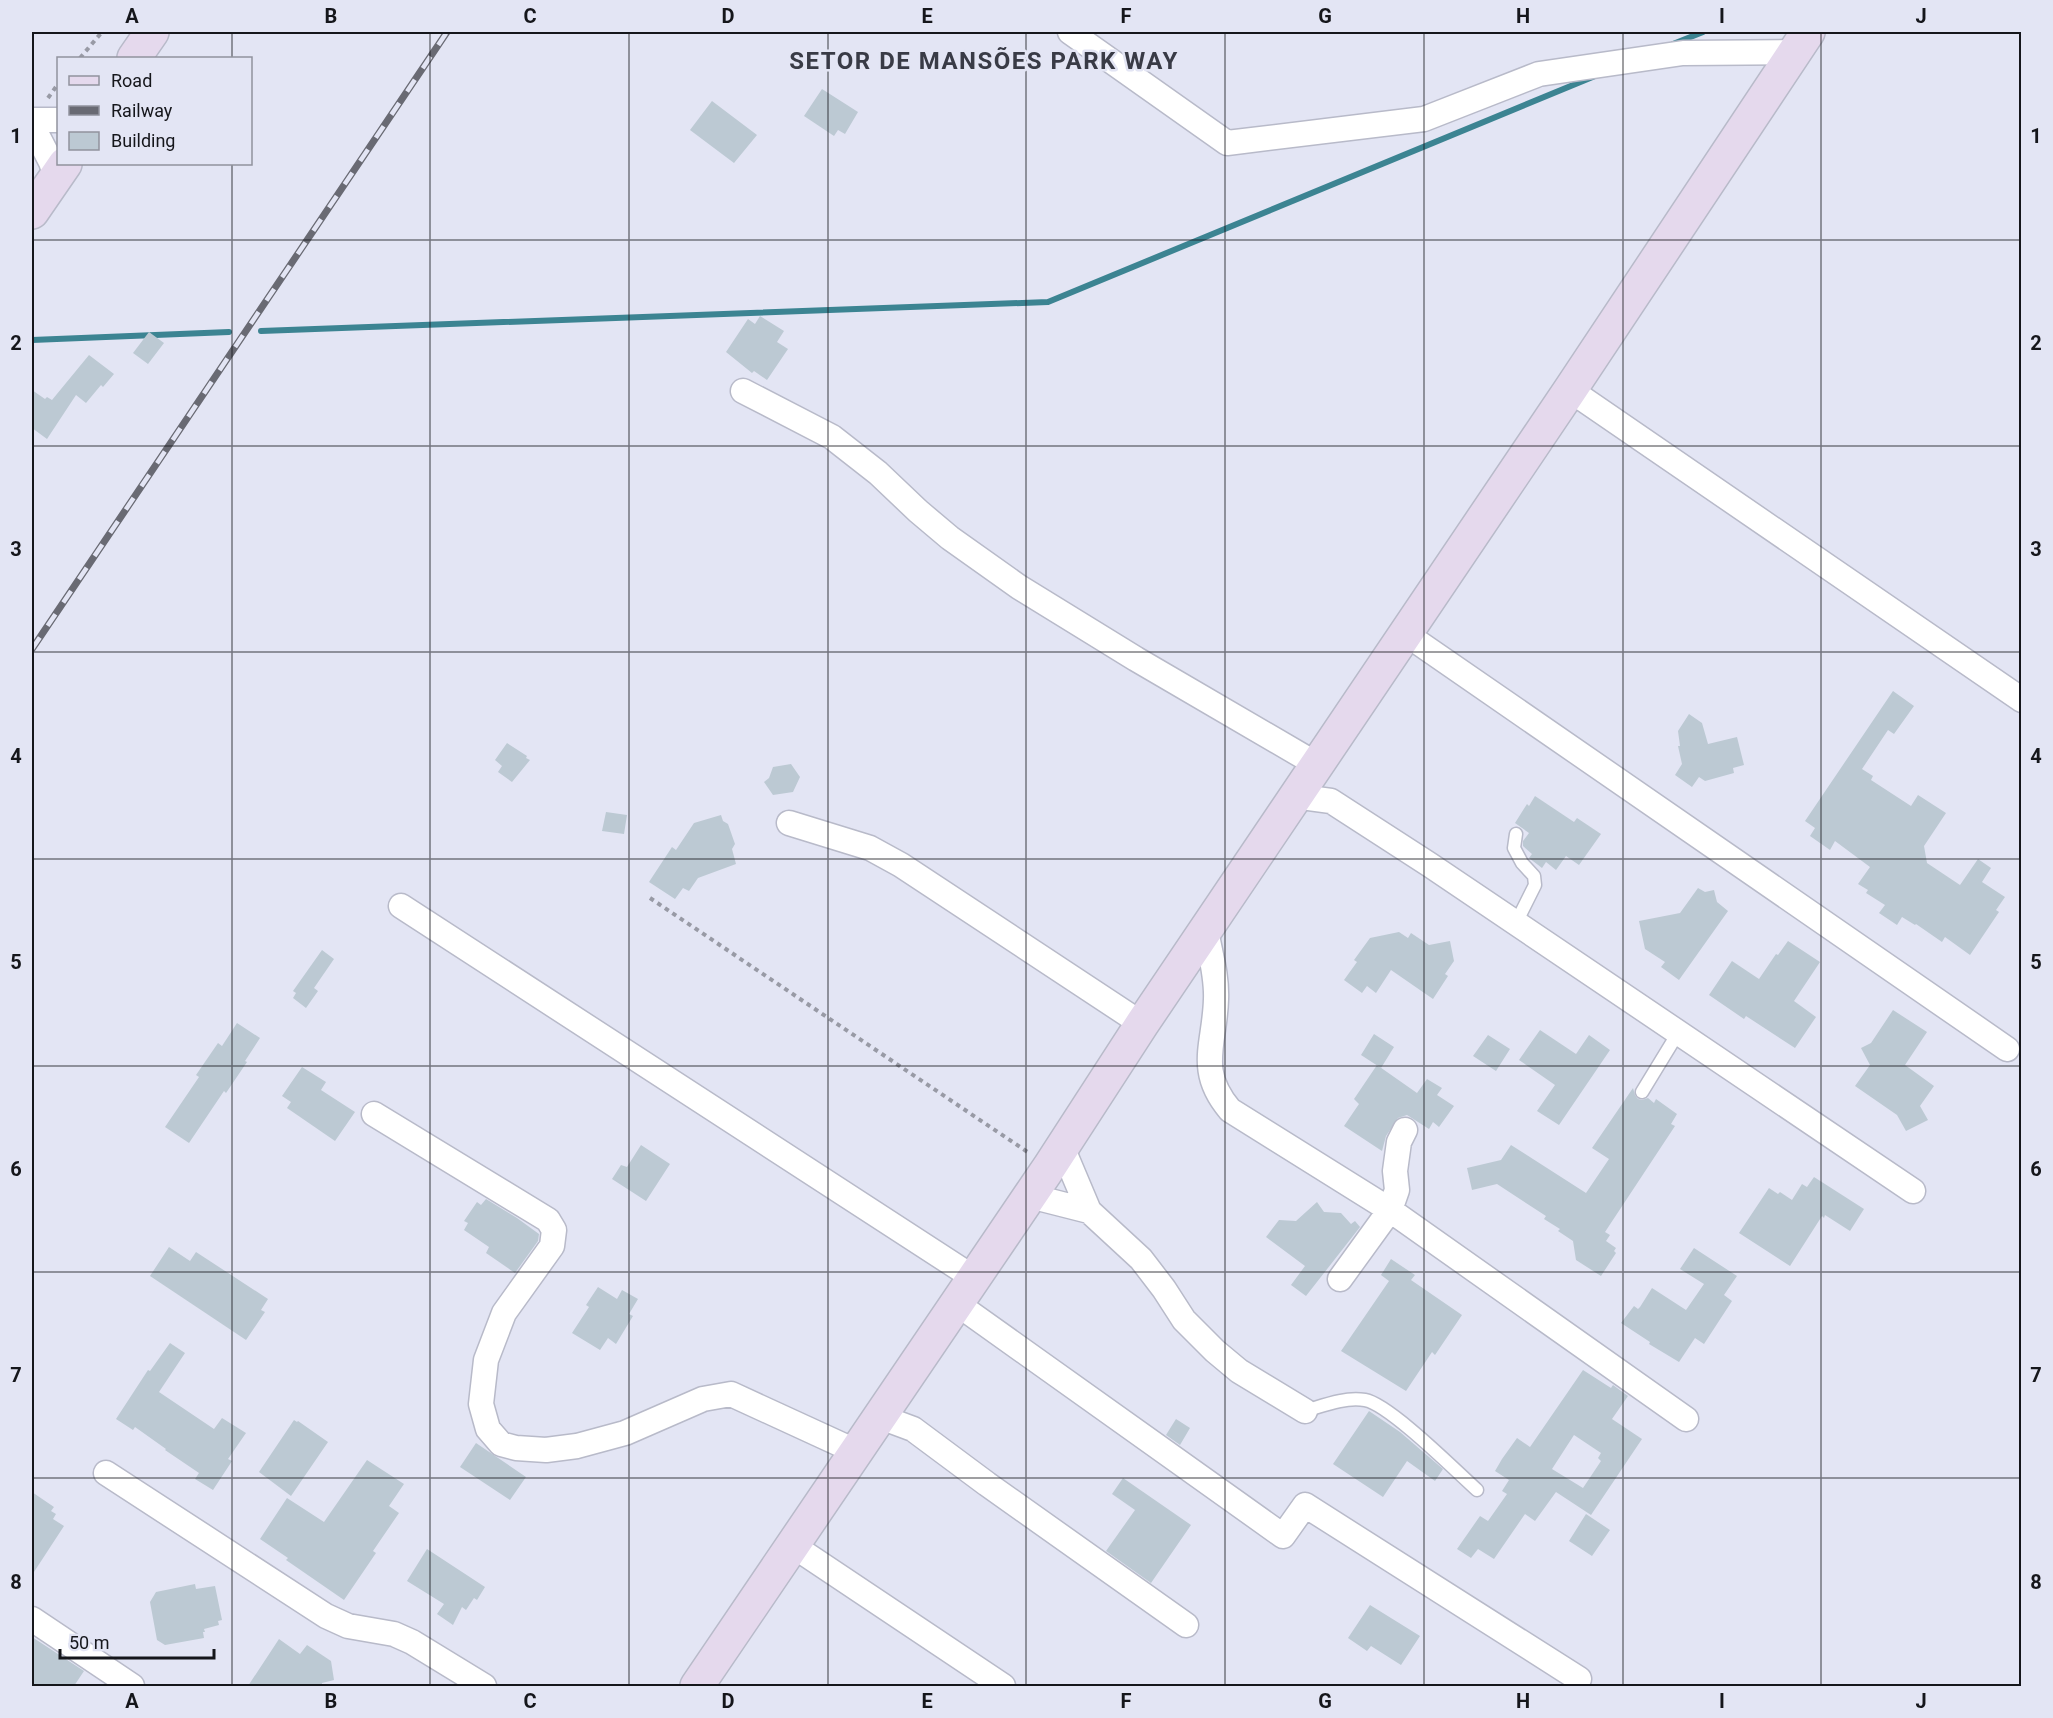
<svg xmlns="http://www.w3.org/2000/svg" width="2053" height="1718" viewBox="0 0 2053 1718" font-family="Roboto,sans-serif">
  <rect width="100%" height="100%" fill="#e3e5f4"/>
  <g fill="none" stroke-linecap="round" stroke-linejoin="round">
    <path stroke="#3c8492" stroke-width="6" d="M1673 44 1703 32
      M261 331 1048 302 1595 76
      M32 340 229 332"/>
  </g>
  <path fill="#bcc9d3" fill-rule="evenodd" d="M822 89 858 112 845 134 838 130 834 136 804 116Z
    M712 101 757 135 734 163 690 130Z
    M760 316 784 331 777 342 788 349 767 380 754 371 752 373 726 352 748 319 755 324Z
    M149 332 164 343 148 364 133 353Z
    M89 355 114 374 103 387 101 385 86 403 76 395 47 439 32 428V390L45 399 47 397 52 400Z
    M1893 691 1914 706 1894 734 1888 730 1862 769 1873 776 1871 780 1911 806 1918 795 1946 813 1924 846 1927 863 1960 885 1978 859 1991 868 1982 882 2005 897 1996 910 1999 912 1970 955 1945 937 1942 942 1916 924 1915 925 1902 917 1897 925 1879 913 1885 905 1866 893 1868 890 1858 884 1870 867 1835 841 1830 850 1810 836 1815 828 1805 821Z
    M1689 714 1702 723 1708 744 1737 737 1744 765 1733 768 1734 773 1705 781 1699 777 1692 787 1675 775 1682 764 1678 746H1680L1678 731Z
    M507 743 527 756 526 758 530 760 512 782 498 772 502 766 495 760Z
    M791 764 800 777 793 792 773 795 764 782 769 778 773 767Z
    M1535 796 1574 822 1577 818 1601 834 1579 865 1566 856 1556 870 1546 862 1542 868 1529 858 1532 854 1523 846V841L1529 833 1515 823 1527 804 1529 806Z
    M606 812 627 815 624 834 602 831Z
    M721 815 723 821 728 824 735 844 732 849 736 864 698 878 689 891 683 888 675 899 649 882 672 847 676 850 694 823Z
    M1698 888 1705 892 1714 890 1717 902 1728 911 1679 980 1661 967 1665 962 1645 949 1639 921 1680 913Z
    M1399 932 1408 938 1411 933 1429 945 1450 941 1454 961 1445 974 1448 976 1433 999 1391 970 1376 993 1367 986 1362 993 1344 980 1357 962 1354 960 1370 938Z
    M1788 941 1820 962 1794 1001 1816 1017 1795 1048 1746 1016 1744 1019 1709 995 1732 961 1759 979 1776 954 1778 955Z
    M322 950 334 959 314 988 318 991 306 1008 293 998 296 993 293 991Z
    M1893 1010 1927 1032 1905 1065 1934 1086 1920 1106 1928 1120 1906 1131 1897 1115 1855 1086 1870 1065 1861 1048 1871 1043Z
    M237 1023 260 1038 245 1061 247 1062 226 1093 224 1091 189 1143 165 1127 199 1077 196 1075 218 1043 222 1046Z
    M1540 1030 1576 1054 1589 1035 1610 1050 1559 1125 1537 1111 1555 1085 1519 1060Z
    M1374 1034 1394 1047 1381 1068 1361 1055Z
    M1488 1035 1510 1049 1496 1071 1473 1056Z
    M1377 1065 1417 1093 1427 1079 1442 1088 1437 1095 1454 1106 1439 1127 1433 1122 1429 1129 1407 1115 1398 1118 1386 1136 1382 1151 1344 1126 1359 1104 1354 1099Z
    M302 1067 326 1082 321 1090 355 1112 335 1141 287 1108 291 1102 282 1096Z
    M1633 1088 1635 1095 1638 1099 1642 1100 1648 1098 1654 1103 1656 1099 1677 1114 1671 1124 1675 1126 1605 1232 1610 1235 1606 1241 1616 1248 1614 1251 1616 1253 1601 1276 1576 1260 1573 1241 1558 1231 1560 1229 1544 1219 1546 1216 1497 1184 1472 1190 1467 1168 1501 1160 1511 1145 1586 1193 1609 1159 1592 1148Z
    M641 1145 670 1164 646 1201 612 1179 621 1165 627 1167Z
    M1814 1177 1864 1209 1850 1231 1825 1215 1824 1218 1822 1216 1790 1266 1739 1233 1769 1188 1778 1194 1780 1192 1792 1200 1802 1184 1807 1187Z
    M486 1199 517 1218 539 1234 538 1241 515 1273 486 1253 489 1247 464 1230 468 1223 464 1221 477 1202 481 1205Z
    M1317 1202 1324 1212 1341 1213 1351 1224 1355 1221 1360 1227 1306 1296 1291 1285 1305 1266 1266 1237 1279 1220 1296 1221Z
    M169 1247 190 1261 196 1252 268 1299 261 1310 265 1312 246 1340 150 1276Z
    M1694 1248 1737 1276 1724 1295 1732 1301 1704 1344 1695 1338 1679 1362 1649 1344 1650 1342 1621 1323 1634 1306 1638 1309 1640 1307 1652 1288 1686 1310 1704 1284 1680 1269Z
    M1391 1259 1415 1275 1411 1280 1462 1315 1435 1355 1432 1352 1406 1391 1341 1351 1389 1281 1381 1275Z
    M598 1287 617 1299 622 1290 638 1299 629 1314 633 1316 616 1344 608 1338 600 1350 572 1333 589 1307 586 1305Z
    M170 1343 185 1353 159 1392 214 1429 222 1418 246 1433 228 1459 232 1461 213 1490 195 1479 199 1473 165 1450 166 1449 135 1427 133 1430 116 1419 148 1370 150 1371Z
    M1583 1370 1611 1388 1613 1385 1628 1396 1612 1419 1642 1439 1591 1515 1556 1492 1535 1521 1525 1514 1494 1559 1478 1549 1471 1558 1457 1549 1480 1516 1488 1521 1507 1494 1502 1491 1509 1480 1495 1471 1502 1459 1517 1438 1530 1447ZM1574 1435 1601 1453 1598 1458 1601 1461 1583 1488 1552 1469Z
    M1369 1411 1400 1432 1443 1469 1435 1481 1407 1461 1383 1497 1333 1464Z
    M1176 1419 1190 1428 1180 1445 1166 1435Z
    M294 1420 297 1422 298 1421 328 1442 291 1496 259 1472Z
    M476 1443 526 1477 510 1500 460 1467Z
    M367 1460 404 1484 389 1506 399 1513 373 1551 376 1553 344 1600 286 1560 288 1558 260 1539 287 1498 324 1522Z
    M1123 1478 1191 1525 1151 1583 1106 1551 1135 1510 1112 1494Z
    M32 1492 54 1507 51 1511 56 1514 53 1519 64 1526 32 1575Z
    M1586 1514 1610 1530 1592 1556 1569 1541Z
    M427 1549 485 1587 477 1600 474 1598 466 1610 462 1607 453 1625 437 1614 444 1604 407 1581Z
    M195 1584 196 1589 215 1586 222 1620 218 1621 219 1625 204 1629 205 1632H203L204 1638 165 1645 157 1640 150 1602 156 1592Z
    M1370 1605 1420 1636 1401 1665 1371 1646 1367 1651 1348 1638Z
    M32 1637 84 1671 74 1686H32Z
    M279 1639 300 1654 307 1645 331 1661 334 1680 322 1683V1686H248Z"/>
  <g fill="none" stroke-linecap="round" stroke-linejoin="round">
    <defs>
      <path id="lane" d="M1516 834 1514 848 1522 863 1534 876 1535 885 1516 923
        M1642 1092 1678 1033
        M1305 1411C1325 1405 1344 1397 1365 1400 1389 1404 1456 1471 1477 1490"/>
      <path id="street" d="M1070 32 1227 143 1424 119 1539 74 1683 53 1794 52
        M32 120H58
        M32 125 51 162 56 177
        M1570 390 2022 700
        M743 391 832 437 878 473 918 511 950 538 1019 587 1136 659 1316 764
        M1406 634 2007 1049
        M1294 796 1331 801 1430 865 1913 1191
        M789 823 870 848 901 865 1142 1024
        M401 906 974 1278
        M1206 930C1210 953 1217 975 1216 999 1215 1044 1196 1070 1230 1110L1390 1210 1686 1419
        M374 1114 548 1220 554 1230 552 1246 504 1313 486 1360 481 1404 488 1429 501 1444 516 1448 546 1450 577 1446 625 1433 703 1399 731 1394 855 1451
        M1062 1147 1089 1211 1141 1259 1164 1289 1184 1320 1215 1351 1239 1371 1305 1411
        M1030 1196 1089 1211
        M1340 1279 1390 1210 1397 1190 1395 1171 1399 1142 1405 1130
        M956 1303 1283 1536 1305 1505 1579 1679
        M878 1416 913 1429 987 1484 1186 1625
        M106 1473 326 1616 348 1626 394 1634 412 1642 484 1686
        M792 1545 1003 1686
        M32 1619 132 1686"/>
      <path id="secondary" d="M134 58 152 32
        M32 212 65 164
        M697 1686 1050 1166 1142 1024 1570 390 1808 32"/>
    </defs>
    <use href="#lane" stroke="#b8bac9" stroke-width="15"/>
    <use href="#street" stroke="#b8bac9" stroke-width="27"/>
    <use href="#secondary" stroke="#b8bac9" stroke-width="36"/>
    <path stroke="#989aa5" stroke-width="4" stroke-dasharray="4.5 4.5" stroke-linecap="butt" d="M80 58 102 32
      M48 98 58 84
      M650 898 1029 1153"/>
    <use href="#lane" stroke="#fff" stroke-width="12"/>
    <use href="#street" stroke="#fff" stroke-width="24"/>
    <use href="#secondary" stroke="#e5d9ed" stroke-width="33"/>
    <defs>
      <path id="rail" d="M32 649 447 32"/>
    </defs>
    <use href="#rail" stroke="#696a73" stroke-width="7"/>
    <use href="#rail" stroke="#e3e5f4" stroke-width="4.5" stroke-dasharray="14" stroke-linecap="butt"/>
  </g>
  <path fill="none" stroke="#15161b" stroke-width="1.5" stroke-opacity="0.55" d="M232 32V58M430 32V1686M629 32V1686M828 32V1686M1026 32V1686M1225 32V1686M1424 32V1686M1623 32V1686M1821 32V1686M232 164V1686M32 240H2022M32 446H2022M32 652H2022M32 859H2022M32 1066H2022M32 1272H2022M32 1478H2022"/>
  <g text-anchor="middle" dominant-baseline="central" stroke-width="5" stroke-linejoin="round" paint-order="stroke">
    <g font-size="24" font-weight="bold" letter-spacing="1.5" fill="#393b46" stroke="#e3e5f4">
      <text x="984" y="61">SETOR DE MANSÕES PARK WAY</text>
    </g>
  </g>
  <rect width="2053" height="1718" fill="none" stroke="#e3e5f4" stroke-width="66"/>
  <rect x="57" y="57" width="195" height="108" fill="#e3e5f4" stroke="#91929d" stroke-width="1.5"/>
  <rect x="69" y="76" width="30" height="9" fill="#e5d9ed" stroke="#91929d" stroke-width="1.5"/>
  <text x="111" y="87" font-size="18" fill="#15161b">Road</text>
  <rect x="69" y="106" width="30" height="9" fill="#696a73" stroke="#91929d" stroke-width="1.5"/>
  <text x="111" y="117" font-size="18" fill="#15161b">Railway</text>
  <rect x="69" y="132" width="30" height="18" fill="#bcc9d3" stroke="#91929d" stroke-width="1.5"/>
  <text x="111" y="147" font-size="18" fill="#15161b">Building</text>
  <path d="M60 1649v9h154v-9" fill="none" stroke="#15161b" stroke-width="3"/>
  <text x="69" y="1649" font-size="18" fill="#15161b" stroke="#e3e5f4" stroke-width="4.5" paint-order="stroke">50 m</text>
  <rect x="33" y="33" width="1987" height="1652" fill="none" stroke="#15161b" stroke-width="2"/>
  <g font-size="20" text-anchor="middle" font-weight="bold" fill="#15161b">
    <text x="132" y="23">A</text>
    <text x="331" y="23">B</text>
    <text x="530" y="23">C</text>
    <text x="728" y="23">D</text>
    <text x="927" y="23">E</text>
    <text x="1126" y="23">F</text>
    <text x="1325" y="23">G</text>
    <text x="1523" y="23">H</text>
    <text x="1722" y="23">I</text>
    <text x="1921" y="23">J</text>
    <text x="16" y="143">1</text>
    <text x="2036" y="143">1</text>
    <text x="16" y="350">2</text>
    <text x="2036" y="350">2</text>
    <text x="16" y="556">3</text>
    <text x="2036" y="556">3</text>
    <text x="16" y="763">4</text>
    <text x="2036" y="763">4</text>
    <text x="16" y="969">5</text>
    <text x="2036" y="969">5</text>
    <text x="16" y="1176">6</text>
    <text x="2036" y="1176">6</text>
    <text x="16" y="1382">7</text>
    <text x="2036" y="1382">7</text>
    <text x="16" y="1589">8</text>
    <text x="2036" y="1589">8</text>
    <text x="132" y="1708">A</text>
    <text x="331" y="1708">B</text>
    <text x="530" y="1708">C</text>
    <text x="728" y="1708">D</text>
    <text x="927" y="1708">E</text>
    <text x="1126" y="1708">F</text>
    <text x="1325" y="1708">G</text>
    <text x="1523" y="1708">H</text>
    <text x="1722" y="1708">I</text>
    <text x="1921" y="1708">J</text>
  </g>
</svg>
